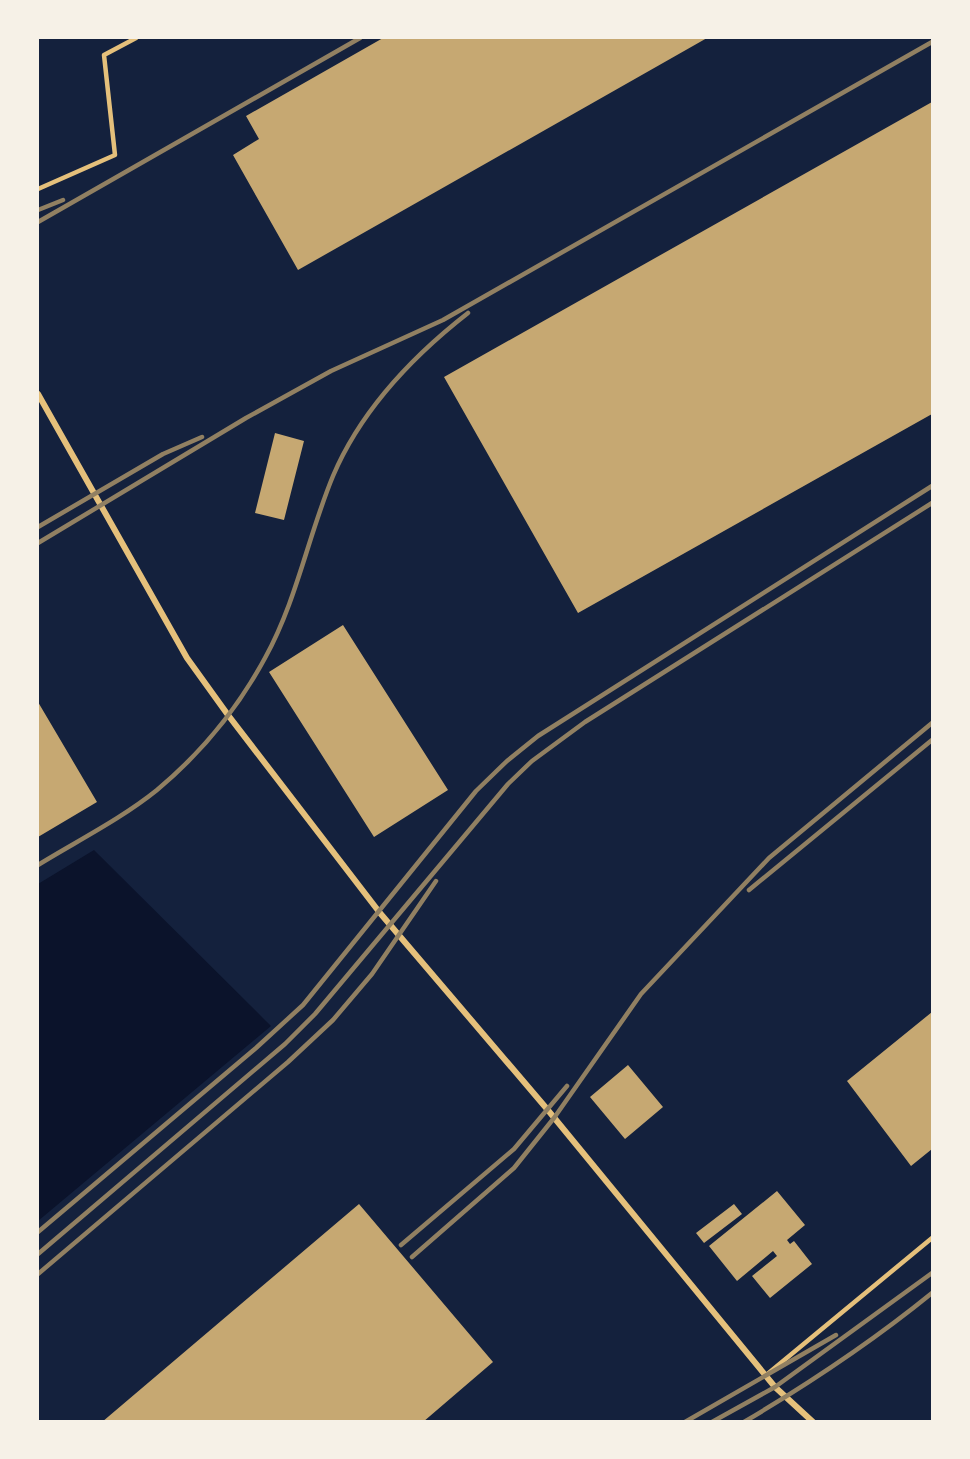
<svg xmlns="http://www.w3.org/2000/svg" width="970" height="1459" viewBox="0 0 970 1459" font-family="'PT Sans Narrow',sans-serif">
  <rect width="100%" height="100%" fill="#14213d"/>
  <path fill="#0b132b" d="M94 850 271 1026 38 1221V884Z"/>
  <path fill="#c6a872" d="M383 38H707L298 270 233 155 259 139 246 116Z
    M932 102V414L578 613 444 377Z
    M275 433 304 441 284 520 255 513Z
    M343 625 448 790 374 837 269 672Z
    M38 702 97 802 38 837Z
    M932 1012V1149L911 1166 847 1081Z
    M628 1065 663 1107 625 1139 590 1097Z
    M777 1191 805 1225 787 1240 790 1244 794 1241 812 1264 770 1298 752 1276 777 1256 773 1251 737 1281 709 1246Z
    M359 1204 493 1362 423 1422H102Z
    M734 1204 742 1214 704 1243 696 1233Z"/>
  <g fill="none" stroke-linecap="round" stroke-linejoin="round">
    <path stroke="#e5c07b" stroke-width="4.5" d="M38 189 115 155 104 55 136 38
      M765 1376 932 1238"/>
    <path stroke="#e5c07b" stroke-width="6" d="M38 394 187 658 228 715 380 913 547 1109 775 1387 813 1422"/>
    <path stroke="#918062" stroke-width="4.5" d="M38 210 63 200
      M38 222 360 38
      M38 527 163 454 202 437
      M38 543 246 418 331 371 443 320 932 42
      M38 865C77 841 121 819 157 790 200 754 238 708 265 658 297 600 308 536 333 476 361 410 413 356 468 313
      M749 890 932 740
      M38 1232 256 1048 303 1005 476 791 507 761 538 736 932 486
      M401 1245 514 1149 567 1086
      M38 1254 285 1044 315 1014 508 784 532 761 585 722 932 503
      M412 1257 514 1168 554 1118 641 994 769 858 932 723
      M38 1274 288 1062 333 1020 372 974 436 881
      M685 1422 836 1335
      M712 1422 775 1387 932 1273
      M744 1422C810 1383 873 1341 932 1293"/>
  </g>
  <rect width="970" height="1459" fill="none" stroke="#f6f1e7" stroke-width="78"/>
</svg>
